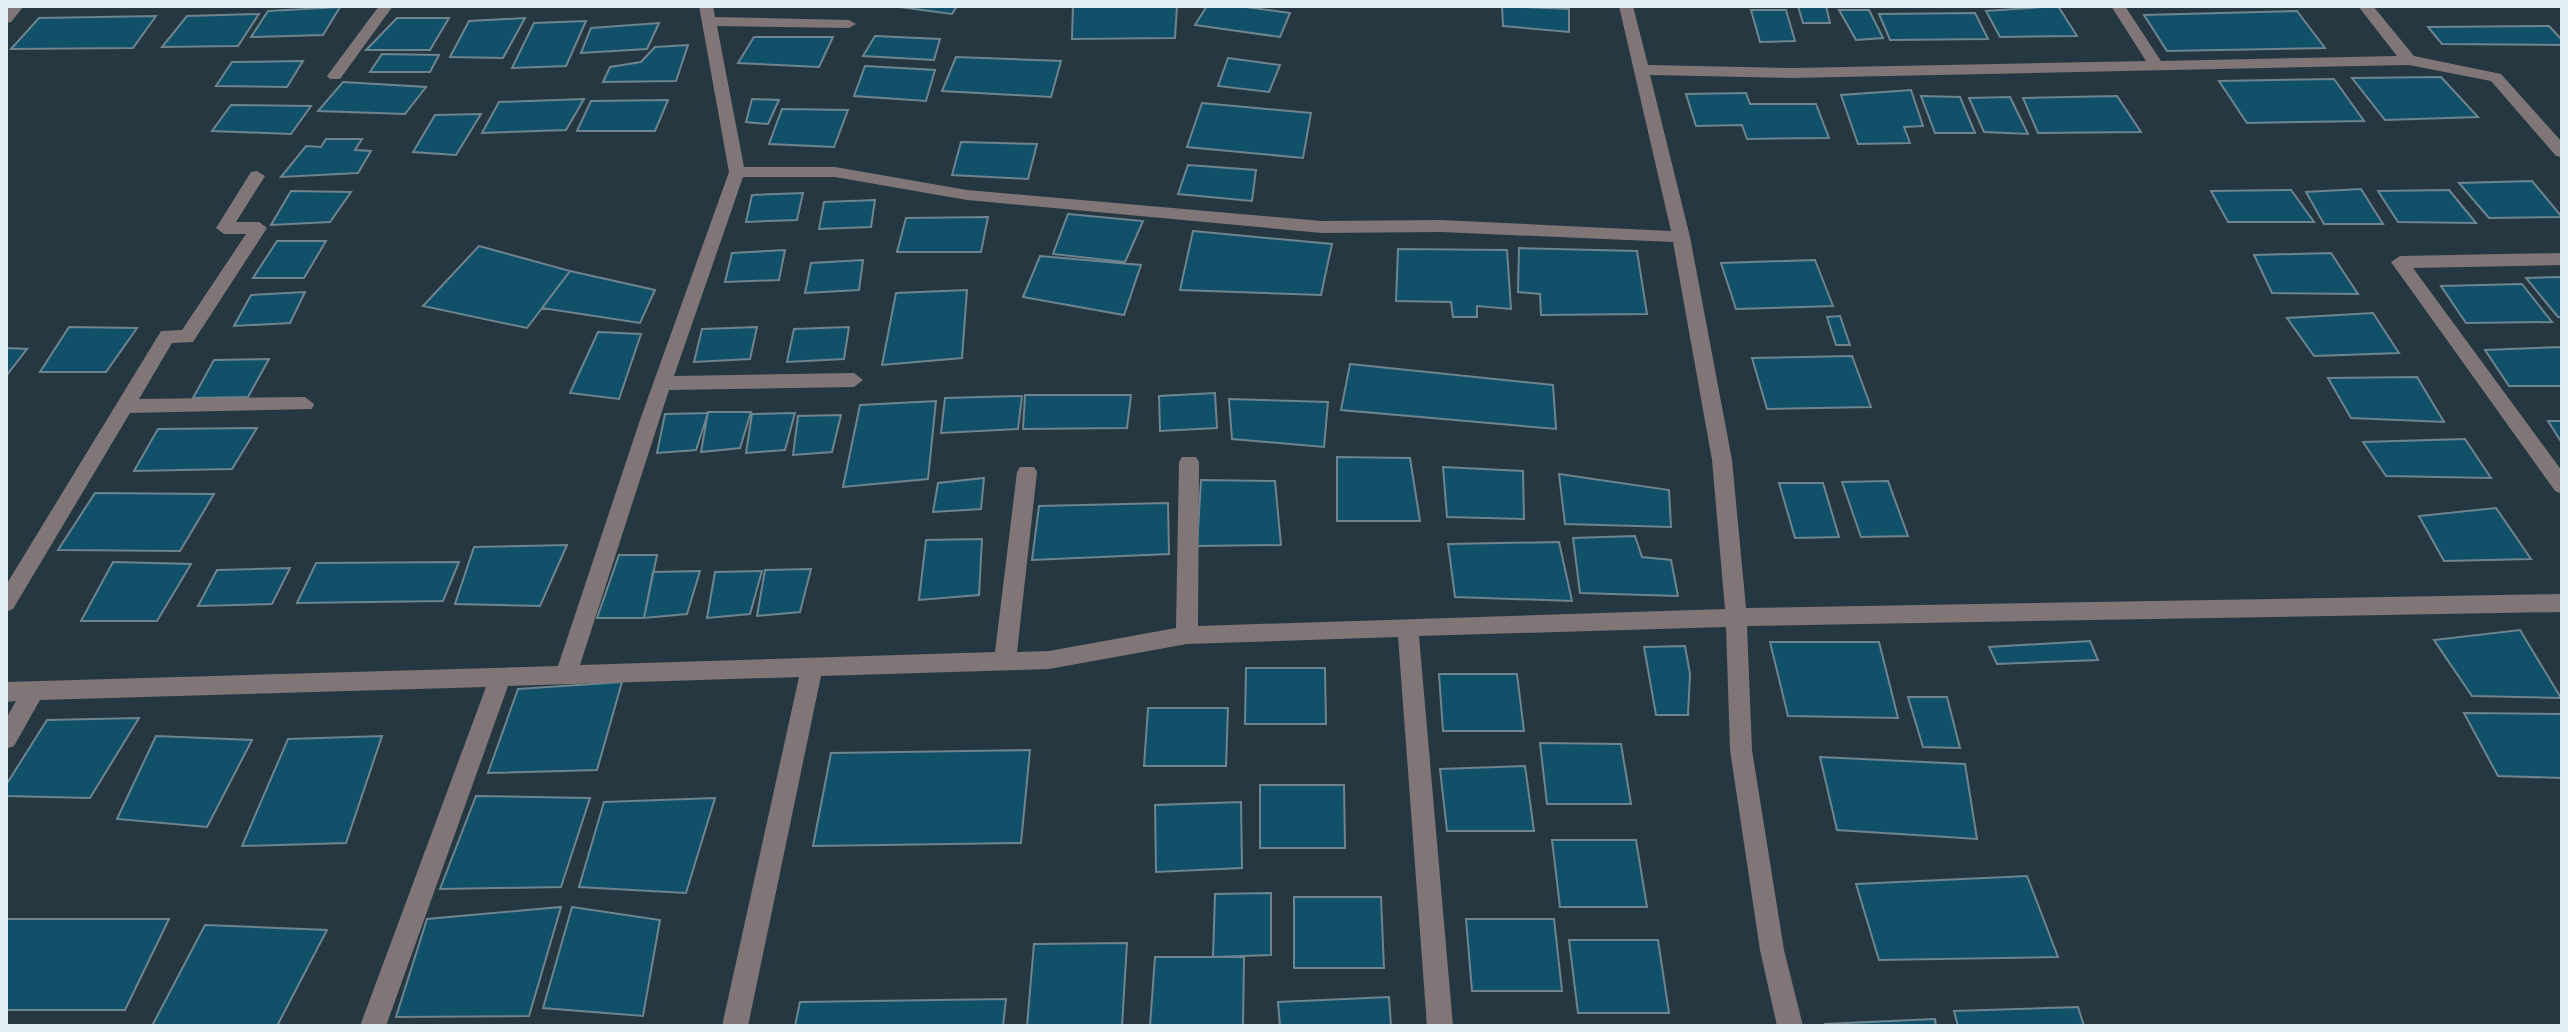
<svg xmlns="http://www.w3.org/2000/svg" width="2568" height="1032" viewBox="0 0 2568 1032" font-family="Lora,serif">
  <rect width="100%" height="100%" fill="#253842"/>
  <path fill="#115069" stroke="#6e848f" stroke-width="2" d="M892 6H957L952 14Z
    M1073 6H1177L1175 38 1072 39Z
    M1207 6H1238L1290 13 1280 37 1195 25Z
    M1502 6 1569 9V32L1503 26Z
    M1798 6H1826L1830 23H1803Z
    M2058 6 2077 36 2000 37 1986 11Z
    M340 7 323 35 251 37 268 11Z
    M1751 10H1786L1795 41 1760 42Z
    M1839 10H1869L1883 38 1856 40Z
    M2297 11 2325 48 2167 51 2144 15Z
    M1975 13 1988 39 1890 40 1879 14Z
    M259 14 238 46 162 47 187 16Z
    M156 16 133 48 11 49 39 18Z
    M397 18H449L430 50H366Z
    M525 18 503 58 450 57 469 21Z
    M586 21 566 66 512 68 534 23Z
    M659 23 647 49 581 53 591 28Z
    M2549 26 2562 40V45L2442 44 2428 27Z
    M875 36 940 39 934 60 863 56Z
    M754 37H833L819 67 738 63Z
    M688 45 676 81 603 82 610 67 641 62 655 47Z
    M382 54 439 55 430 72H370Z
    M956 57 1061 61 1051 97 942 91Z
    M1228 58 1280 65 1269 92 1218 86Z
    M303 61 287 87 216 86 232 62Z
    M865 66 935 70 926 101 854 96Z
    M2441 77 2478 117 2385 120 2352 78Z
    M2334 79 2364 121 2247 123 2219 81Z
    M343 82 426 87 405 114 318 111Z
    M1911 90 1923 126 1904 127 1910 143 1858 144 1841 95Z
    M1746 93 1750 104H1816L1829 138 1747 139 1742 125 1696 126 1686 94Z
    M1921 96 1960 97 1975 133H1935Z
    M2117 96 2141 132 2038 133 2023 98Z
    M2010 97 2028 134 1984 132 1969 98Z
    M584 99 566 130 482 133 499 102Z
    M752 99 779 100 768 124 746 122Z
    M668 100 655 131H577L591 101Z
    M1202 103 1311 113 1303 158 1187 147Z
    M231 105 311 106 291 134 212 131Z
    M782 109 848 110 834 147 769 144Z
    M481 114 456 155 413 152 435 115Z
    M326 139H362L355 150 371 151 358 173 281 177 306 146 321 147Z
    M961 142 1037 144 1028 179 952 175Z
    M1188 165 1256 170 1252 201 1178 194Z
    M2532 181 2562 217 2489 218 2459 183Z
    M2361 189 2383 224H2324L2306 192Z
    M2291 190 2314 222H2228L2211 191Z
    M2449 190 2476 223 2398 222 2378 191Z
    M291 191 351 192 330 222 271 225Z
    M803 193 797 220 746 222 752 195Z
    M875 200 871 227 819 229 824 202Z
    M1068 214 1143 221 1125 262 1053 254Z
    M988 217 981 252H897L906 218Z
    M1193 231 1332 244 1321 295 1180 290Z
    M277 241H326L304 278H253Z
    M479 246 570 271 527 328 423 306Z
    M1519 248 1637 251 1647 314 1541 315 1540 294 1518 292Z
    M1398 249 1507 250 1511 309 1477 306V317H1453L1451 302 1396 301Z
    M785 250 779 280 725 282 732 253Z
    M2331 253 2358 294 2272 293 2254 255Z
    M1040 256 1141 265 1124 315 1023 297Z
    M863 260 859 290 805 293 811 263Z
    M1815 260 1833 306 1736 309 1721 263Z
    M570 271 655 290 640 323 542 308Z
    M2562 277V317H2558L2526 278Z
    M2522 284 2552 322 2466 323 2441 286Z
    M967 290 962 358 882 365 896 293Z
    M305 292 290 323 234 326 251 295Z
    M2373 313 2399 353 2314 356 2287 318Z
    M1840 316 1850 345H1836L1827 317Z
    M69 327 137 328 106 372H40Z
    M757 327 750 359 694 362 702 329Z
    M849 327 844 359 787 362 794 329Z
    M598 332 641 334 619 399 570 393Z
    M2562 347V386H2509L2485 350Z
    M6 348 27 349 6 376Z
    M1852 356 1871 407 1767 409 1752 358Z
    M269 359 248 397 193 398 214 360Z
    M1350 364 1553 385 1556 429 1341 410Z
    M2417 377 2444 422 2351 418 2328 378Z
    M1215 393 1217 428 1160 431 1159 396Z
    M1025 395H1131L1127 428 1023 429Z
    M1022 396 1018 429 941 433 945 398Z
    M1229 399 1328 402 1324 447 1232 439Z
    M936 401 928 479 843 487 860 405Z
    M708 412H751L740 448 701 452Z
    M708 413 696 450 657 453 665 414Z
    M795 413 785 450 746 453 752 414Z
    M841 415 832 452 793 455 798 416Z
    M2548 421H2562V443Z
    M257 428 232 469 134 471 158 429Z
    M2465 439 2491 478 2386 476 2363 442Z
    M1337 457 1410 458 1420 521H1337Z
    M1443 467 1523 471 1524 519 1447 517Z
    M1559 474 1669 490 1671 527 1565 524Z
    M984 478 981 509 933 512 938 483Z
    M1201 480 1275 481 1281 545 1197 546Z
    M1888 481 1908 536 1861 537 1842 482Z
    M1779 483H1823L1839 537 1795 538Z
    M95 493 214 494 180 551 58 550Z
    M1168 503 1169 554 1032 560 1039 506Z
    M2496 508 2531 559 2444 561 2419 516Z
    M1635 536 1642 557 1671 560 1678 596 1580 593 1573 538Z
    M982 539 979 595 919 600 926 540Z
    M1559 542 1572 601 1455 597 1448 544Z
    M567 545 540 606 455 604 474 547Z
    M619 555H657L644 618H597Z
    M113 562 191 564 157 621H81Z
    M459 562 443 601 297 603 316 563Z
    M290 568 272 604 198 606 217 570Z
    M811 569 800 612 757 616 765 570Z
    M700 571 687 614 644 618 653 572Z
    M762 571 750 614 707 618 715 572Z
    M2520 630 2561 698 2472 696 2434 640Z
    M2090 641 2098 660 1997 664 1989 647Z
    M1770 642H1879L1898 718 1788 716Z
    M1685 646 1690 674 1688 715H1656L1644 647Z
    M1246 668H1325L1326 724H1245Z
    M1439 674H1517L1524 731H1443Z
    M622 682 597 770 488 773 518 689Z
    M1908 697H1947L1960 748 1923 747Z
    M1148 708H1228L1226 766H1144Z
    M2464 713 2562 714V778L2498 776Z
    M139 718 90 798 6 796V785L47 720Z
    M156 736 252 740 207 827 117 819Z
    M382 736 346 843 242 846 288 739Z
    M1540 743 1621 744 1631 804H1547Z
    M1030 750 1021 843 813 846 831 753Z
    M1820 757 1965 764 1977 839 1837 830Z
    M1525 766 1534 831H1447L1440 769Z
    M1260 785H1344L1345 848H1260Z
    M476 796 590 798 561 887 440 889Z
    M715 798 686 893 579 887 604 802Z
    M1241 802 1242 868 1156 872 1155 805Z
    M1552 840H1636L1647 907H1560Z
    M2027 876 2058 957 1879 960 1856 884Z
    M1271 893V955L1213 957 1215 894Z
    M1294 897H1381L1384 968H1294Z
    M561 907 529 1016 396 1017 427 919Z
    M572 907 660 920 643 1016 543 1008Z
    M6 919H169L125 1010H6Z
    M1466 919H1554L1562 991H1472Z
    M205 925 327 930 277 1026H152Z
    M1569 940H1658L1669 1013H1578Z
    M1127 943 1122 1026H1027L1034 944Z
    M1155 957H1244L1243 1026H1150Z
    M1389 997 1391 1026H1280L1278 1002Z
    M1006 999 1003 1026H795L800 1002Z
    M2078 1007 2084 1026H1958L1954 1011Z
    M1935 1019 1936 1026 1824 1024Z"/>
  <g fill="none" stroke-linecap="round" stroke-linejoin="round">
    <path fill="#807577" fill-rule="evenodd" d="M9 6H24L11 22 6 23V10Z
      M379 6H393L340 79H330L327 76Z
      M699 6H713L715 17 849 20 856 24 849 28 717 26 744 167H835L967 190 1322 221 1441 220 1671 231 1619 6H1633L1648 65 1792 68 2146 61 2111 6H2125L2161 61 2397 56 2358 6H2373L2414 56 2501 74 2562 142V157L2556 156 2491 81 2409 65 1792 78 1650 75 1690 237 1732 460 1746 608 2562 594V612L1747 626 1752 750 1784 950 1803 1026H1777L1760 950 1730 750 1726 627 1419 636 1453 1026H1427L1398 637 1187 644 1049 669 821 676 748 1026H722L799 677 508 686 386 1026H360L486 687 40 700 14 746 6 749V719L16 701 6 702V682L558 666 640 420 729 172ZM743 177H835L967 200 1322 233 1441 232 1673 242 1712 460 1725 609 1198 626 1199 462 1196 457H1182L1179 462 1176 628 1049 651 1017 652 1037 472 1034 467H1020L1017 472 995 652 580 665 669 390 854 387 863 380 854 373 674 376Z
      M257 171 265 176 236 222H259L267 228 193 342 172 343 139 399 305 397 314 404 312 409 130 413 13 609 6 612V585L161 331 182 330 246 234H224L216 228 251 172Z
      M2562 253V265L2413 268 2562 471V494L2555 491 2391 262 2400 256Z"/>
  </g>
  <rect width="2568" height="1032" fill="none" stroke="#e2edf4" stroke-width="16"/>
</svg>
